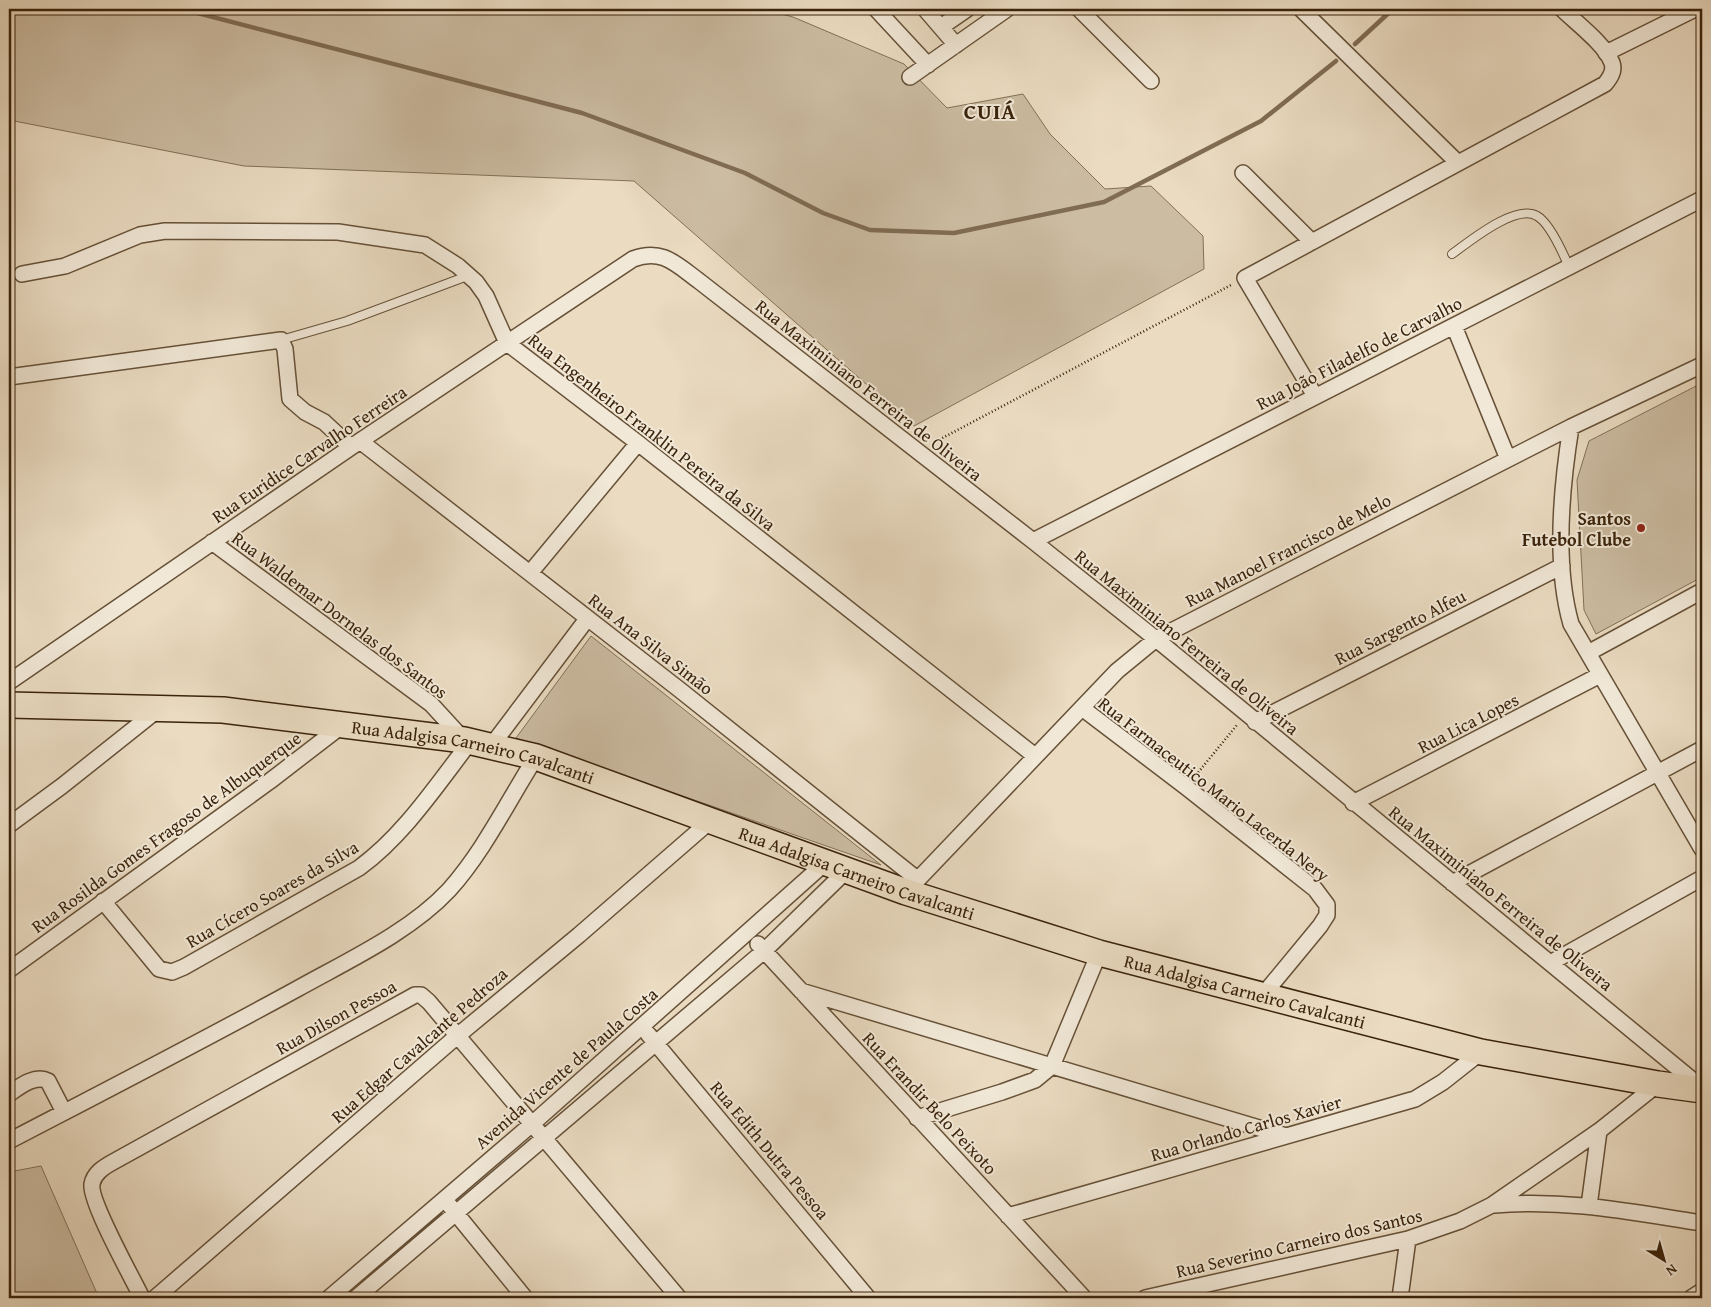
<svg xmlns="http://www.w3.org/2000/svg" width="1711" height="1307" viewBox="0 0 1711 1307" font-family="'Gentium Book Plus',serif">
  <rect width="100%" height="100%" fill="#eadbc1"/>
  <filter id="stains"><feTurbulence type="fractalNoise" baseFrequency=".004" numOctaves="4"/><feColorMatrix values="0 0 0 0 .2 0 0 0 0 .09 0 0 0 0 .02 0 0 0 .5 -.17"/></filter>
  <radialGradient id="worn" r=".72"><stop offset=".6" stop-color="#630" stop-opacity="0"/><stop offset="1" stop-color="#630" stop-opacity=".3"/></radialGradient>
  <path fill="#ccbca2" stroke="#837056" d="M9 9H763L793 17 904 64 947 108 1023 94 1050 134 1105 189 1151 186 1203 236 1204 269 914 426 634 181 244 166 9 120Z
    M1702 383V577L1596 634 1584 610 1577 480 1589 441Z
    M591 636 881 865 516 738Z
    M41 1166 99 1298H9V1172Z"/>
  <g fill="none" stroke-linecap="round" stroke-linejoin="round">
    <path stroke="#806c53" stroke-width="4.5" d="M182 9 582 113 745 173 823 213 870 230 954 233 1104 202 1261 121 1336 61
      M1355 44 1393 9"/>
    <defs>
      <path id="lane" d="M824 9H831
        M1452 254C1469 242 1516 203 1537 216 1550 223 1563 253 1569 267
        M281 340 347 321 470 275"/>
      <path id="street" d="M876 9 928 65
        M925 9 956 45
        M1079 9 1151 81
        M1301 9 1457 162
        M941 27 967 9
        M1606 53 1695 9
        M910 77 1007 9
        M1243 173 1312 242
        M22 274 65 266 140 235 165 231 338 232 425 245 458 266 476 282 486 296 507 343 638 443 1035 756
        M1454 326 1508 459
        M9 377 281 340 285 349 290 399 305 412 324 422 351 447
        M1315 396 1245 278 1605 84C1610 78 1615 71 1612 63 1606 45 1575 22 1562 9
        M1571 427C1561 489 1554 564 1571 624L1702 849
        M360 441 680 690 917 879
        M1033 541 1702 199
        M212 542 431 704 464 740
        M530 573 638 443
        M1588 653 1702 591
        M9 682 360 441 633 259C662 248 676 264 699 281L1033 541 1156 639 1702 1088
        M1082 708 1186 787 1315 889 1327 905V915L1320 926 1263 995
        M1255 722 1562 566
        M492 745 587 619
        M1353 803 1600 675
        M9 825 62 786 160 708
        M1452 883 1702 749
        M906 892 1117 671 1156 639 1571 427 1702 365
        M103 901 159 969 172 972 184 967 359 868C404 835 436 786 470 742
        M758 944 1084 1298
        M1552 962 1702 878
        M9 970 270 781 344 724
        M801 991 1286 1136
        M648 1034 868 1298
        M9 1094C19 1087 35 1074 48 1081L64 1112
        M917 1118 1002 1092 1035 1080 1052 1066 1099 953
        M9 1141C105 1091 202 1041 297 989 347 961 410 932 449 890 484 851 508 801 536 757
        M1494 1205C1568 1199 1630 1212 1702 1223
        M450 1206 525 1298
        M1589 1206 1599 1131
        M1008 1216 1415 1099 1443 1082 1481 1052
        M142 1298C133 1279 89 1201 92 1184 94 1173 104 1167 113 1162L415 995H421L429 1002 679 1298
        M155 1298 456 1037 579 935 709 822
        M329 1298 532 1124 825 863
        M356 1298 764 951 846 871
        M1145 1298 1408 1239 1460 1221 1492 1205 1599 1131 1658 1084
        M1400 1298 1408 1239
        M1691 1298 1702 1291"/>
      <g id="primary">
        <path id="s1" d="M9 705 223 710 464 740 536 757 906 892 1099 953 1481 1052 1658 1084 1702 1090"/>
      </g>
    </defs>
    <use href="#lane" stroke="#665138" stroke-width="10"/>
    <use href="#street" stroke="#665138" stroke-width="18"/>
    <use href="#primary" stroke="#3a230b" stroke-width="28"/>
    <path stroke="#3a230b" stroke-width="2.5" stroke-dasharray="1 2.5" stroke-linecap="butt" d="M933 443 1233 284
      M1196 775 1237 725"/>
    <use href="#lane" stroke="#f1e8d7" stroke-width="8"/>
    <use href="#street" stroke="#f1e8d7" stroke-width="15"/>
    <use href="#primary" stroke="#eadbc1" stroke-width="25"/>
  </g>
  <circle fill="#8f2418" stroke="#f1e8d7" stroke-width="2" cx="1641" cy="528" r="5"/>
  <g text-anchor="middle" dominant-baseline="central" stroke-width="4" stroke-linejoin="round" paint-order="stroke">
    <g font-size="18" fill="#3a230b" stroke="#f1e8d7">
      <text transform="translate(1359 353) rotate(-27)">Rua João Filadelfo de Carvalho</text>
      <text transform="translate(869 390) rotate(38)">Rua Maximiniano Ferreira de Oliveira</text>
      <text transform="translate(652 432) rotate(38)">Rua Engenheiro Franklin Pereira da Silva</text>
      <text transform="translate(309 454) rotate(-34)">Rua Euridice Carvalho Ferreira</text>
      <text transform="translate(1288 550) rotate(-27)">Rua Manoel Francisco de Melo</text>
      <text transform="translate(340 615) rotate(37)">Rua Waldemar Dornelas dos Santos</text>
      <text transform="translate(1400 627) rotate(-27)">Rua Sargento Alfeu</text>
      <text transform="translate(1187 642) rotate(39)">Rua Maximiniano Ferreira de Oliveira</text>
      <text transform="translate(651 644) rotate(38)">Rua Ana Silva Simão</text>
      <text transform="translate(1468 723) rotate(-27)">Rua Lica Lopes</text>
      <text stroke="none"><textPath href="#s1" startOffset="468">Rua Adalgisa Carneiro Cavalcanti</textPath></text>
      <text transform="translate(1214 789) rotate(38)">Rua Farmaceutico Mario Lacerda Nery</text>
      <text transform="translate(166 832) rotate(-36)">Rua Rosilda Gomes Fragoso de Albuquerque</text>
      <text stroke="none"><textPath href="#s1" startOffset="872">Rua Adalgisa Carneiro Cavalcanti</textPath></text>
      <text transform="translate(272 894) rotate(-30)">Rua Cícero Soares da Silva</text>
      <text transform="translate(1501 898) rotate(39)">Rua Maximiniano Ferreira de Oliveira</text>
      <text stroke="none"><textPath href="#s1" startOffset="1278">Rua Adalgisa Carneiro Cavalcanti</textPath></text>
      <text transform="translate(336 1017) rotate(-29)">Rua Dilson Pessoa</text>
      <text transform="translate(419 1045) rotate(-41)">Rua Edgar Cavalcante Pedroza</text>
      <text transform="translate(566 1068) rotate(-41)">Avenida Vicente de Paula Costa</text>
      <text transform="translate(930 1103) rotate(47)">Rua Erandir Belo Peixoto</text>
      <text transform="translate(1246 1128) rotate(-16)">Rua Orlando Carlos Xavier</text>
      <text transform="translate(770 1150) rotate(50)">Rua Edith Dutra Pessoa</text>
      <text transform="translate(1299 1243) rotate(-13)">Rua Severino Carneiro dos Santos</text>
    </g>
    <g font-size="18" font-weight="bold" fill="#3a230b" stroke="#f1e8d7" text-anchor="end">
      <text x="1631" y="518">Santos<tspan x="1631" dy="21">Futebol Clube</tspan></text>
    </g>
    <g font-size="22" font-weight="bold" letter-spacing="1" fill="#3a230b" stroke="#f1e8d7">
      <text x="990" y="111">CUIÁ</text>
    </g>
  </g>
  <rect width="1711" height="1307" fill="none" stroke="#eadbc1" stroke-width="30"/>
  <rect x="10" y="10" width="1691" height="1287" fill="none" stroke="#3a230b" stroke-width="2.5"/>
  <rect x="15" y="15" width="1681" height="1277" fill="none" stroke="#3a230b"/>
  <g transform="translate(1664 1260) rotate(143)" stroke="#f1e8d7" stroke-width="4" paint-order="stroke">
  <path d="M0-4L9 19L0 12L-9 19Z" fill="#3a230b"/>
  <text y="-8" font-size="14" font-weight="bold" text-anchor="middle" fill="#3a230b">N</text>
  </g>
  <rect width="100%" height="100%" filter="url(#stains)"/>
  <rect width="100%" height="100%" fill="url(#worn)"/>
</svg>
